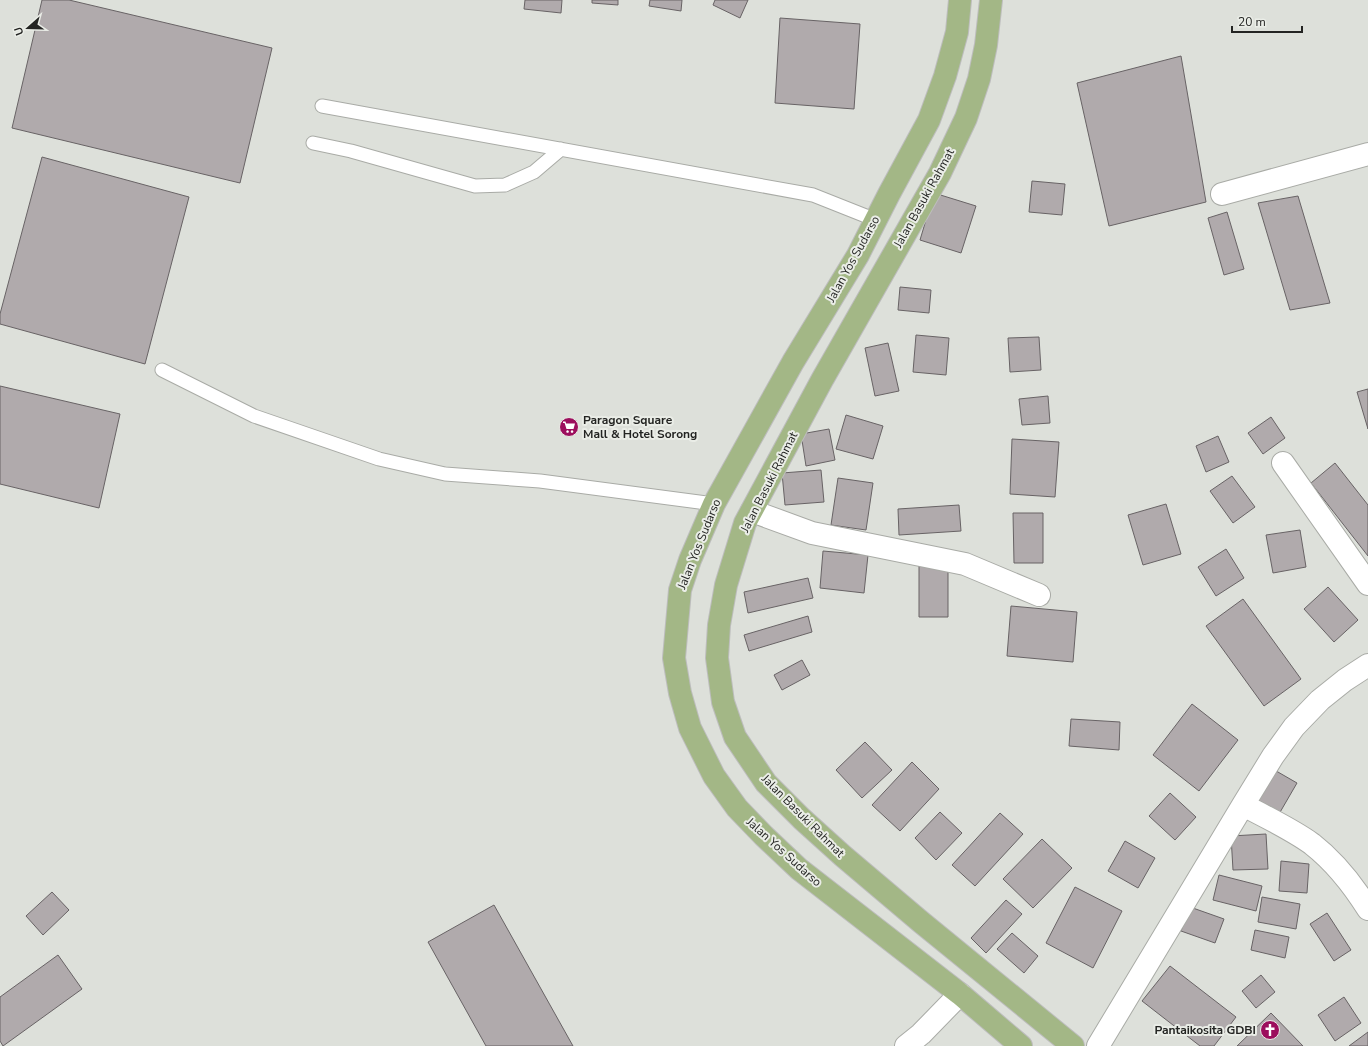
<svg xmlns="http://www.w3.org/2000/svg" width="1368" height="1046" viewBox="0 0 1368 1046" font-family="'Nunito Sans',sans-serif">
  <rect width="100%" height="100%" fill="#dde0da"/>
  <path fill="#b0aaac" stroke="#686365" d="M42 0H69L272 48 240 183 12 128Z
    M525 0H562L561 13 524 9Z
    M592 0H618V5L592 3Z
    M650 0H682L681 11 649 6Z
    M715 0H748L740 18 713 5Z
    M780 18 860 24 854 109 775 103Z
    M1181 56 1206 202 1109 226 1077 83Z
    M42 157 189 197 145 364 0 324V314Z
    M1032 181 1065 184 1062 215 1029 212Z
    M934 193 976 206 961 253 920 240Z
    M1298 196 1330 303 1290 310 1258 203Z
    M1227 212 1244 269 1224 275 1208 218Z
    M900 287 931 290 929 313 898 310Z
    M916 335 949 338 946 375 913 372Z
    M1039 337 1041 370 1010 372 1008 338Z
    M888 343 899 391 875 396 865 348Z
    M0 386 120 414 99 508 0 484Z
    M1368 389V429L1357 392Z
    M1048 396 1050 423 1022 425 1019 399Z
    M846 415 883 426 873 459 836 449Z
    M1271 417 1285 438 1263 454 1248 433Z
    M829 429 835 460 806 466 801 434Z
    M1218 436 1229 462 1206 472 1196 446Z
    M1012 439 1059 442 1055 497 1010 494Z
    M1335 463 1368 505V556L1311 483Z
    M821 470 824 502 785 505 782 473Z
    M1232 476 1255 507 1233 523 1210 491Z
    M838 478 873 483 866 530 831 525Z
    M1166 504 1181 554 1143 565 1128 515Z
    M959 505 961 531 899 535 898 509Z
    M1013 513H1043V563H1014Z
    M1300 530 1306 567 1273 573 1266 535Z
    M1226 549 1244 578 1216 596 1198 567Z
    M823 551 868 555 864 593 820 588Z
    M919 565H948V617H919Z
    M808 578 813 598 748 613 744 592Z
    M1328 587 1358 620 1334 642 1304 609Z
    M1243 599 1301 679 1264 706 1206 626Z
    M1011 606 1077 612 1073 662 1007 656Z
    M808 616 812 632 749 651 744 635Z
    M802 660 810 675 782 690 774 675Z
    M1192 704 1238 740 1199 791 1153 755Z
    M1071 719 1120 722 1119 750 1069 746Z
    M865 742 892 770 862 798 836 770Z
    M912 762 939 789 900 831 872 805Z
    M1271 768 1297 783 1279 814 1253 799Z
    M1170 793 1196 817 1175 840 1149 816Z
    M940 812 962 833 936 860 915 838Z
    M1000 813 1023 834 975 886 952 865Z
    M1266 834 1268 869 1233 870 1231 836Z
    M1042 839 1072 868 1033 908 1003 879Z
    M1125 841 1155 858 1138 888 1108 871Z
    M1281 861 1309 864 1307 893 1279 891Z
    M1219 875 1262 886 1256 911 1213 900Z
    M1075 887 1122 911 1093 968 1046 943Z
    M52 892 69 910 43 935 26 916Z
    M1262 897 1300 904 1296 929 1258 922Z
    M1006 900 1022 914 986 953 971 938Z
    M494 905 573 1046H486L428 942Z
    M1190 907 1224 919 1215 943 1181 931Z
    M1327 913 1351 950 1334 961 1310 924Z
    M1255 930 1289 937 1285 958 1251 950Z
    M1012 933 1038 956 1024 973 997 949Z
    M58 955 82 989 3 1046 0 1041V997Z
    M1170 966 1236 1017 1214 1046H1200L1142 1001Z
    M1261 975 1275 992 1256 1008 1242 991Z
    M1344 997 1361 1023 1335 1041 1318 1015Z
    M1271 1013 1303 1046H1237Z
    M1368 1032V1046H1349Z"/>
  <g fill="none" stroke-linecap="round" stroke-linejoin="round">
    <defs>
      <path id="service" d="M322 106 813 195 876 220
        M313 143 351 151 475 186 505 185 534 172 561 149
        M162 370 254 416 379 459 445 474 540 481 714 504"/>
      <path id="minor" d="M1222 194 1368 154
        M1283 463 1368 584
        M752 511 812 533 965 564 1039 595
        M1243 805C1264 816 1293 830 1312 844 1335 862 1353 885 1368 909
        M906 1046 921 1034 960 994
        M1098 1046 1243 805 1273 756 1294 727 1320 700 1345 680 1368 665"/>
      <path id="trunk" d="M960 0 957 32 945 76 929 120 889 194 858 255 793 362 714 504 690 560 680 590 674 658 680 693 690 728 714 776 737 808 764 836 799 869 960 994 1021 1046
        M991 0 986 45 979 79 966 118 940 173 822 380 745 523 726 585 719 625 717 658 723 702 735 737 766 783 802 819 843 856 921 922 1073 1046"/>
    </defs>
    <use href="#service" stroke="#a9aba6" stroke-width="15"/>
    <use href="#minor" stroke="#a9aba6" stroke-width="24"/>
    <use href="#trunk" stroke="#bdbdbd" stroke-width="24"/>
    <use href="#service" stroke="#fff" stroke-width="13"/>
    <use href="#minor" stroke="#fff" stroke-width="22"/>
    <use href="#trunk" stroke="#a3b786" stroke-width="22"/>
  </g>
  <defs>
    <symbol id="supermarket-disc" viewBox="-11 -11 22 22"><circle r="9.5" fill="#9c0e5d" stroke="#eaede7"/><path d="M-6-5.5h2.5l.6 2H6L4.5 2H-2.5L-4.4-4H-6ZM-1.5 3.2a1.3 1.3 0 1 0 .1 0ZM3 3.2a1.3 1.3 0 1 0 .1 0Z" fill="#fff"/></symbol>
    <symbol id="church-disc" viewBox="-11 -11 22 22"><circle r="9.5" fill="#9c0e5d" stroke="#eaede7"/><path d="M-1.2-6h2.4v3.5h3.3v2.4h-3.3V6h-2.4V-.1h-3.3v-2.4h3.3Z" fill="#fff"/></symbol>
  </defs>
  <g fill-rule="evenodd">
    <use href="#supermarket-disc" x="558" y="416" width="22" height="22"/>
    <use href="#church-disc" x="1259" y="1019" width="22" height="22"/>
  </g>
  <g text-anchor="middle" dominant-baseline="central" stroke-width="4" stroke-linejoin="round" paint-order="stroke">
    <g font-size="12" fill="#232422" stroke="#eaede7">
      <text transform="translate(924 198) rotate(-61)">Jalan Basuki Rahmat</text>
      <text transform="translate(853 259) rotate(-61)">Jalan Yos Sudarso</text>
      <text transform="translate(769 482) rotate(-63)">Jalan Basuki Rahmat</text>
      <text transform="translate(699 544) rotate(-68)">Jalan Yos Sudarso</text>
      <text transform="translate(803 816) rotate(45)">Jalan Basuki Rahmat</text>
      <text transform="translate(784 852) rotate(42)">Jalan Yos Sudarso</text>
    </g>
    <g font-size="12" font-weight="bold" fill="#232422" stroke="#eaede7" text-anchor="start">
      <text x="583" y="420">Paragon Square<tspan x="583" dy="14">Mall &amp; Hotel Sorong</tspan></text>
      <text x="1256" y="1030" text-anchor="end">Pantaikosita GDBI</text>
    </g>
  </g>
  <g transform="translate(28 28) rotate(250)" stroke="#eaede7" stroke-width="3" paint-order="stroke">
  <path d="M0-3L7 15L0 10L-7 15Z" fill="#232422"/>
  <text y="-6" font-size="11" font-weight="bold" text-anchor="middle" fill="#232422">U</text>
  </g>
  <path d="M1232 26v6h70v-6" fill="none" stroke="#232422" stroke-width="2"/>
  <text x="1238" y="26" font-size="12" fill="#232422" stroke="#eaede7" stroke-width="3" paint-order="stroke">20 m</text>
</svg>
